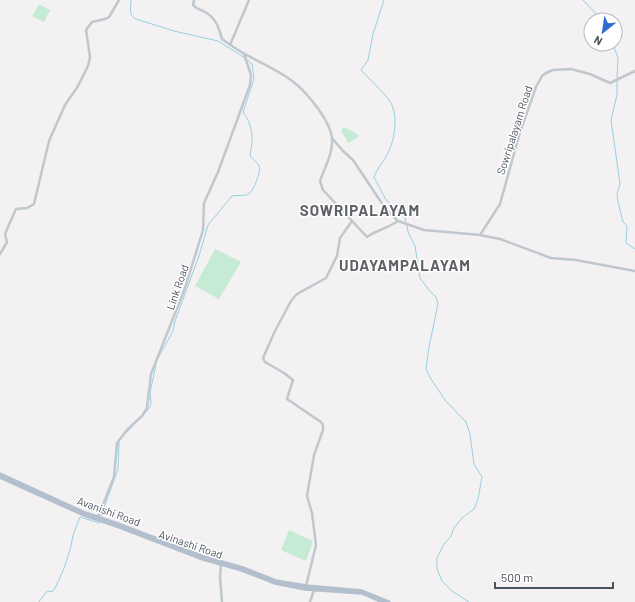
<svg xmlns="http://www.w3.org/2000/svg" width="635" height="602" viewBox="0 0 635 602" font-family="Barlow,sans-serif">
  <rect width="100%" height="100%" fill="#f3f1f1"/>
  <path fill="#c5ebd5" d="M39 4 50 10 44 22 32 16Z
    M344 127 359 135 357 138 348 143 341 130Z
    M215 249 241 262 219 299 195 286Z
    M289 530 313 541 306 561 281 550Z"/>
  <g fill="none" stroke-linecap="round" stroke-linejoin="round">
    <path stroke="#96d0e3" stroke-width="1" d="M131 0C131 8 128 15 136 19L174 31 218 41 245 58
      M384 0 373 34 368 60 361 70C370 80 381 89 389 100 399 113 395 139 388 153 384 162 377 168 374 177L386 200 405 218 406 222
      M583 0 602 20
      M613 44 618 58 617 78
      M617 81V95L611 120 620 184 617 194 618 202 623 222 627 226 626 243 635 249
      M407 225 408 232 415 246 420 278 429 290 436 297 438 304 429 347 426 369 431 379 445 400 466 422 470 434 474 464 482 477 478 499 474 509 462 518 454 528 451 536 444 544 437 558V569L442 581 452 591 469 602
      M158 358 173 331 175 321 199 256 208 225 232 196C237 195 241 196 246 195 254 193 258 177 260 169L258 164 250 156C253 138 254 128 243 112L254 79 252 64 248 60
      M140 419 150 407 151 403 150 393 156 365
      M126 433 131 428
      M101 516 118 469 119 442
      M39 602 46 592 53 591 55 588C64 570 70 554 73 535 75 529 78 523 80 517L99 523 100 521"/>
    <path stroke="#c0c7ce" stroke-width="2.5" d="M194 0 193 5C196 9 200 9 205 12 216 18 219 28 222 39 229 44 236 49 243 53 259 62 276 69 291 80 306 91 334 124 332 143 332 156 324 169 320 181L323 190 367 237C377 230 388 228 398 221L424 230 480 235 500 239 551 258 576 260 635 271
      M230 45 249 0
      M332 138 343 151 353 160 385 208 398 221
      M480 235 500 204 520 132 536 87 542 76 546 73 553 70 571 69 590 74 610 83 635 71
      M0 254 7 242 5 234 15 211 16 209 27 208 34 204 49 141 65 105 78 86 88 66 90 57 86 30 92 22 105 19 109 17 119 0
      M98 517 114 477 117 443 127 430 142 416 147 408 151 374 185 288 203 230 204 203 218 172 250 85 251 75 244 54
      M221 564 220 577 222 602
      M306 586 316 545 312 513 307 496 314 455 323 430V425L321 422 287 399 293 380 284 373 265 362 263 358 275 331 291 301 297 294 326 278 337 256 340 238 352 221
      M310 602 314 590"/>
    <path stroke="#b3bfcc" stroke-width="3.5" d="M0 474 85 513 118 524 204 557 243 568 276 581 306 586 362 591 389 602
      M0 477 84 515 117 526 203 559 242 570 275 583 305 589 362 593 383 602"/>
  </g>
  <g text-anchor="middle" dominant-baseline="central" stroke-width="3" stroke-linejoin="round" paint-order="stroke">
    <g font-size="11" fill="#4a535c" stroke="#fff">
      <text transform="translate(514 130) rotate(-72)">Sowripalayam Road</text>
      <text transform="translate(177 287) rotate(-71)">Link Road</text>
      <text transform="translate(109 511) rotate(20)">Avanishi Road</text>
      <text transform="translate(191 544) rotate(19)">Avinashi Road</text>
    </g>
    <g font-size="15" font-weight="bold" letter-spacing="1" fill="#5e6165" stroke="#fff">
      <text x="360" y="210">SOWRIPALAYAM</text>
      <text x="405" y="265">UDAYAMPALAYAM</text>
    </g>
  </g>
  <g transform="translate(603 32) rotate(210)"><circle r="19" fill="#ffffff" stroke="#b7babe"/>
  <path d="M0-3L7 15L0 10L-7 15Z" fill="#2d6ed0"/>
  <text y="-6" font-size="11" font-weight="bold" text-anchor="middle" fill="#4a535c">N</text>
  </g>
  <path d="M495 582v6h118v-6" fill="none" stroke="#4a535c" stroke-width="2"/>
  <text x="501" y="582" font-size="12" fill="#4a535c" stroke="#ffffff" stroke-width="3" paint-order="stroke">500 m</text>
</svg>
